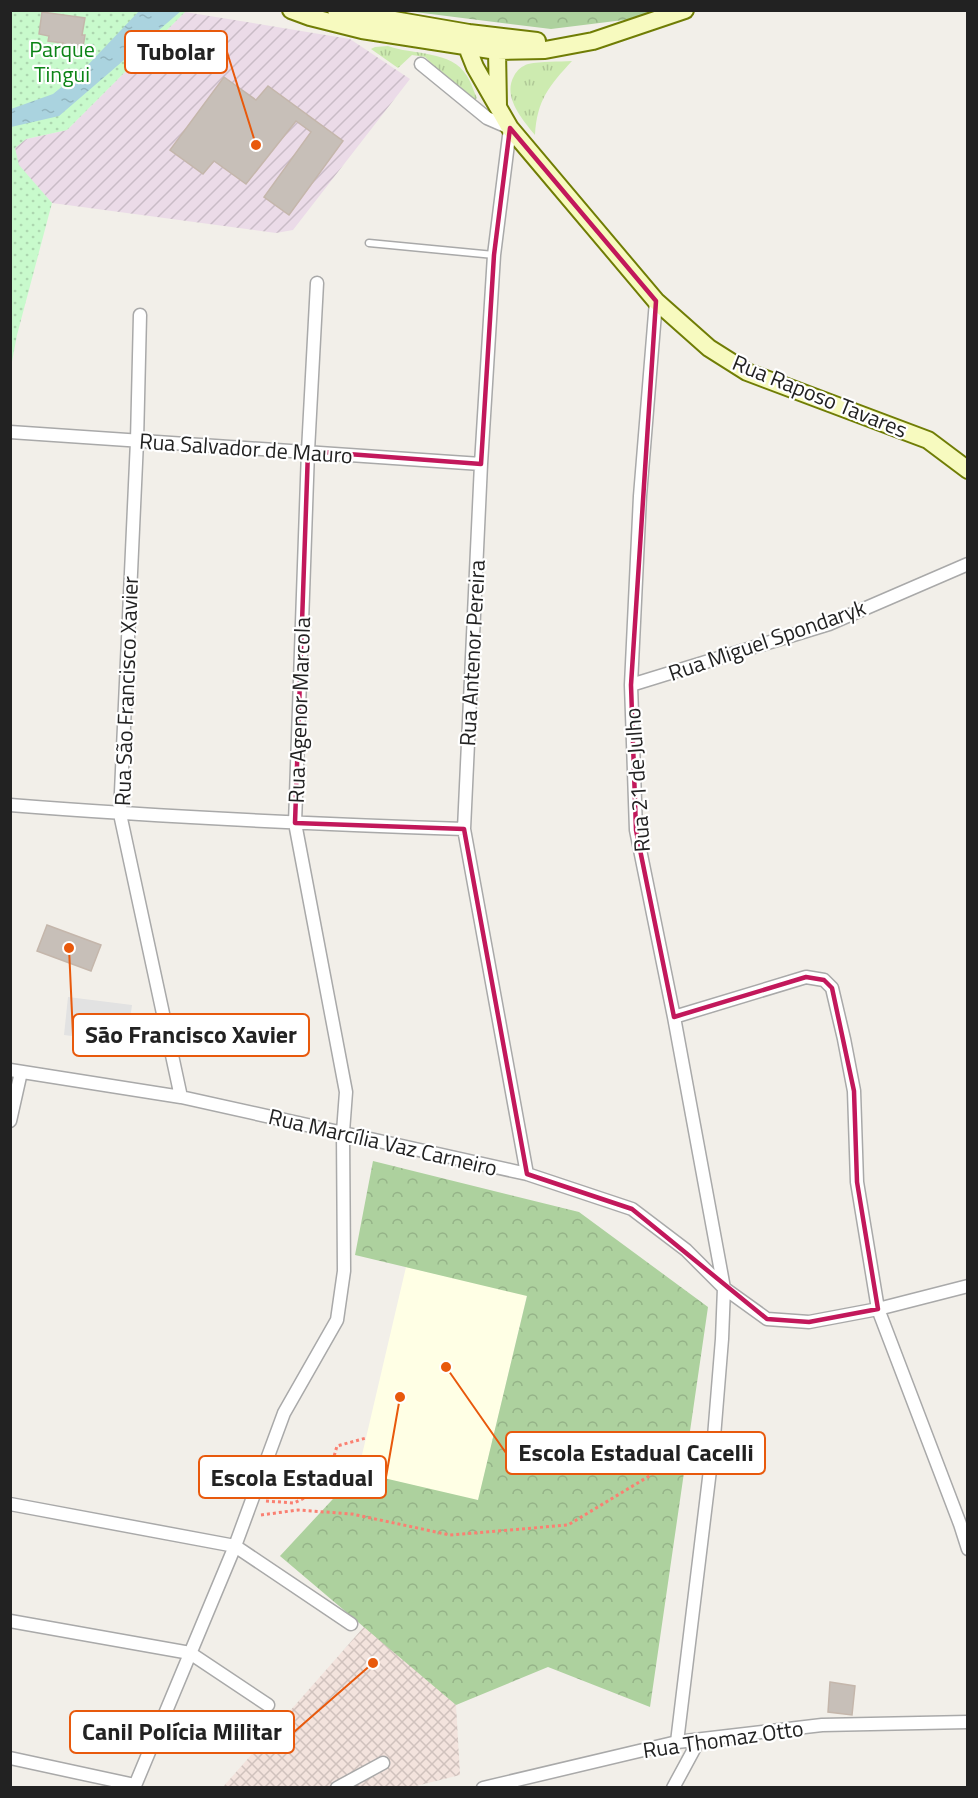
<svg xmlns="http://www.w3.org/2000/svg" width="978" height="1798" viewBox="0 0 978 1798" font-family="'Titillium Web',sans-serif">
  <defs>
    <pattern id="industrial-furrows" width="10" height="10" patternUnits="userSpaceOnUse" patternTransform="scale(1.5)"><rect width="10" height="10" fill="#ebdbe8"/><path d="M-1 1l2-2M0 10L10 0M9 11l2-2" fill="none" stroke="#c9bcc7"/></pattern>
    <pattern id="military-cross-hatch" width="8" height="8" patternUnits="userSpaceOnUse" patternTransform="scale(1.5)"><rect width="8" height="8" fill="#f3e3dd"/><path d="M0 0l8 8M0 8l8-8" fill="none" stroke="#d0c2bd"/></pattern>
    <pattern id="grass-tufts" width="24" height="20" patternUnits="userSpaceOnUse" patternTransform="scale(1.5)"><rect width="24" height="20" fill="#cdebb0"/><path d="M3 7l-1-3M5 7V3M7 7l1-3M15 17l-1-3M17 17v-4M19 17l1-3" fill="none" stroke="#b0c997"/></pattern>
    <pattern id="forest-crowns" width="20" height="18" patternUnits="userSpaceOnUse" patternTransform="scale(1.5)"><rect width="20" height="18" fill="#add19e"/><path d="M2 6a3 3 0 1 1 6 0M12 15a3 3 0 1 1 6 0" fill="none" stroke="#95b388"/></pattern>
    <pattern id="park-dots" width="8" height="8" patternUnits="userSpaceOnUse" patternTransform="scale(1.5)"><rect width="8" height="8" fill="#c8facc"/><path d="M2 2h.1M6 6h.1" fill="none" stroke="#acd6af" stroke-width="1.8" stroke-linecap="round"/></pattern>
    <pattern id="water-ripples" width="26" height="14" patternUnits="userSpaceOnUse" patternTransform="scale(1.5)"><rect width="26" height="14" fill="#aad3df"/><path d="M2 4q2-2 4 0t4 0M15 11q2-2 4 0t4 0" fill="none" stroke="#92b5bf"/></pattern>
  </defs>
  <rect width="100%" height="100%" fill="#f2efe9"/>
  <path fill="url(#industrial-furrows)" d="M185 12 350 39 410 79 293 230 276 233 52 203 18 165 15 148 26 139 67 130Z"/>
  <path fill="#ffffe5" d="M406 1267 527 1295 478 1501 358 1472Z"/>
  <path fill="url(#military-cross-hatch)" d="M370 1620 456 1705 460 1775 412 1787 222 1788Z"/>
  <path fill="url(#grass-tufts)" d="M388 46C412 55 452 50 467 76 471 82 473 90 477 98L475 100 445 77 425 57 412 55 398 68 371 49 375 47Z
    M572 61C549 86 537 100 535 135 523 120 502 97 514 76 517 70 522 66 528 64 542 61 558 62 572 61Z"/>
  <path fill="url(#forest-crowns)" d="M407 11H659L648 17 551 29Z
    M373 1161 579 1212 708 1307 650 1707 548 1667 456 1705 280 1556 358 1472 478 1500 527 1296 355 1255Z"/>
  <path fill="url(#park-dots)" d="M11 11H186L67 130 26 139 15 148 19 165 52 203 17 335 11 367Z"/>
  <path fill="#e2e2e2" d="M68 997 132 1005 127 1043 64 1035Z"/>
  <path fill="url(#water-ripples)" d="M140 10 181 11 59 116 11 127V109L53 94 85 68Z"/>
  <path fill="#c7bfb8" stroke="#c4b6ab" stroke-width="1.5" d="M42 12 85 18 82 35H85L83 47 79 46 76 49 62 47 63 43 48 41 49 36 39 34Z
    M224 77 256 100 268 86 343 141 289 215 264 197 311 132 296 121 246 184 214 161 203 174 170 150Z
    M47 925 101 945 91 971 37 951Z
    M830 1682 855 1686 852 1715 828 1712Z"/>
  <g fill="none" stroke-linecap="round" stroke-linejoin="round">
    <defs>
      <path id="service" d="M369 243 494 255"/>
      <path id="minor" d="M421 64 487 118 510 128 494 255 481 464 464 829 527 1174
        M656 301 640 496 631 685 636 830 674 1017 724 1288 722 1339 714 1437 677 1742
        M140 315 137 441 120 814 181 1097
        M10 432 481 464
        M631 685 829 624 968 564
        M10 805C161 817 312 824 464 829
        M674 1017 806 977 824 980 832 988 844 1039 854 1091 857 1182 878 1309 960 1524 968 1549
        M10 1070 181 1097 527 1174 632 1209 686 1250 724 1288 767 1319 809 1322 878 1309 968 1286
        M10 1121 21 1072
        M10 1504 235 1546 351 1624
        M10 1621 190 1653 268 1705
        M10 1758 135 1785
        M134 1788 235 1546 284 1413 337 1320 344 1271 343 1132 346 1092 295 823 308 451 317 283
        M337 1788 383 1763
        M483 1788 677 1742 822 1725 968 1722
        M673 1788 699 1740"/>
      <path id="secondary" d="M291 10 310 17 362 30 497 51 545 50 593 41 685 10
        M336 10 469 33 537 41
        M469 33 467 47 475 67 510 128 656 301 709 348 747 372 928 440 968 470
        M493 42 497 51 498 106"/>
    </defs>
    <use href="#service" stroke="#a9a9a9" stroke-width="9"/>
    <use href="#minor" stroke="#a9a9a9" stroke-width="15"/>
    <use href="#secondary" stroke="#707d05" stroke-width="20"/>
    <path stroke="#fa8072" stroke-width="3" stroke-dasharray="3 3" stroke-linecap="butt" d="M266 1501 294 1503 325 1488 337 1446 366 1438
      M261 1515 298 1510 352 1514 450 1535 568 1525 699 1446"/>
    <use href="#service" stroke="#fff" stroke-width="6"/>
    <use href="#minor" stroke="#fff" stroke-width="12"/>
    <use href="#secondary" stroke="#f7fabf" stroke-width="16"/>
  </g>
  <path fill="none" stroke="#c2185b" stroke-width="4.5" stroke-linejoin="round" d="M510 128 656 301 631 685 636 830 674 1017 806 977 824 980 832 988 854 1091 857 1182 878 1309 809 1322 767 1319 632 1209 527 1174 464 829 295 823 308 451 481 464 494 255Z"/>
  <g text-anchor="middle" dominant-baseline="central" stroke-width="4.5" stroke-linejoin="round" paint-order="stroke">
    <g font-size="22" fill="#0c8416" stroke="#fff">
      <text x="62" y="49">Parque<tspan x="62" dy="25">Tingui</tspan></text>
    </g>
    <g font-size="22" fill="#222" stroke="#fff">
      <text transform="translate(820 396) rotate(22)">Rua Raposo Tavares</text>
      <text transform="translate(246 448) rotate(4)">Rua Salvador de Mauro</text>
      <text transform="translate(767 640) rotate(-19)">Rua Miguel Spondaryk</text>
      <text transform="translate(472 653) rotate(-87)">Rua Antenor Pereira</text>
      <text transform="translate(126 691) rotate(-88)">Rua São Francisco Xavier</text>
      <text transform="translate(299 710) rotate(-88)">Rua Agenor Marcola</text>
      <text transform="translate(637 780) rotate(-94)">Rua 21 de Julho</text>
      <text transform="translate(383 1142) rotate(13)">Rua Marcília Vaz Carneiro</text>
      <text transform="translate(723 1739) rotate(-8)">Rua Thomaz Otto</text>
    </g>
  </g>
  <path fill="none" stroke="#e8590c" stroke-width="2" d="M256 145L227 52M69 948L73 1035M446 1367L506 1453M400 1397L386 1477M373 1663L294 1732"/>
  <g fill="#e8590c" stroke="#fff" stroke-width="2">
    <circle cx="256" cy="145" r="6"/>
    <circle cx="69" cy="948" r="6"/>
    <circle cx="446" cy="1367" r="6"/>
    <circle cx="400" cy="1397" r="6"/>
    <circle cx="373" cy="1663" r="6"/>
  </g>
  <g fill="#fff" stroke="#e8590c" stroke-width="2">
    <rect x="125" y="31" width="102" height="42" rx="6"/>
    <rect x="73" y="1014" width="236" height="42" rx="6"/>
    <rect x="506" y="1432" width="259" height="42" rx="6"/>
    <rect x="199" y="1456" width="187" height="42" rx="6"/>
    <rect x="70" y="1711" width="224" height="42" rx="6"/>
  </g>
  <g font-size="24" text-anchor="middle" font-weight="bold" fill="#222">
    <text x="176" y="60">Tubolar</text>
    <text x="191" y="1043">São Francisco Xavier</text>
    <text x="636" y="1461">Escola Estadual Cacelli</text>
    <text x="292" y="1486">Escola Estadual</text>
    <text x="182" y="1740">Canil Polícia Militar</text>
  </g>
  <rect width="978" height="1798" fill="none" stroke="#222222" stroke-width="24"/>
</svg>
